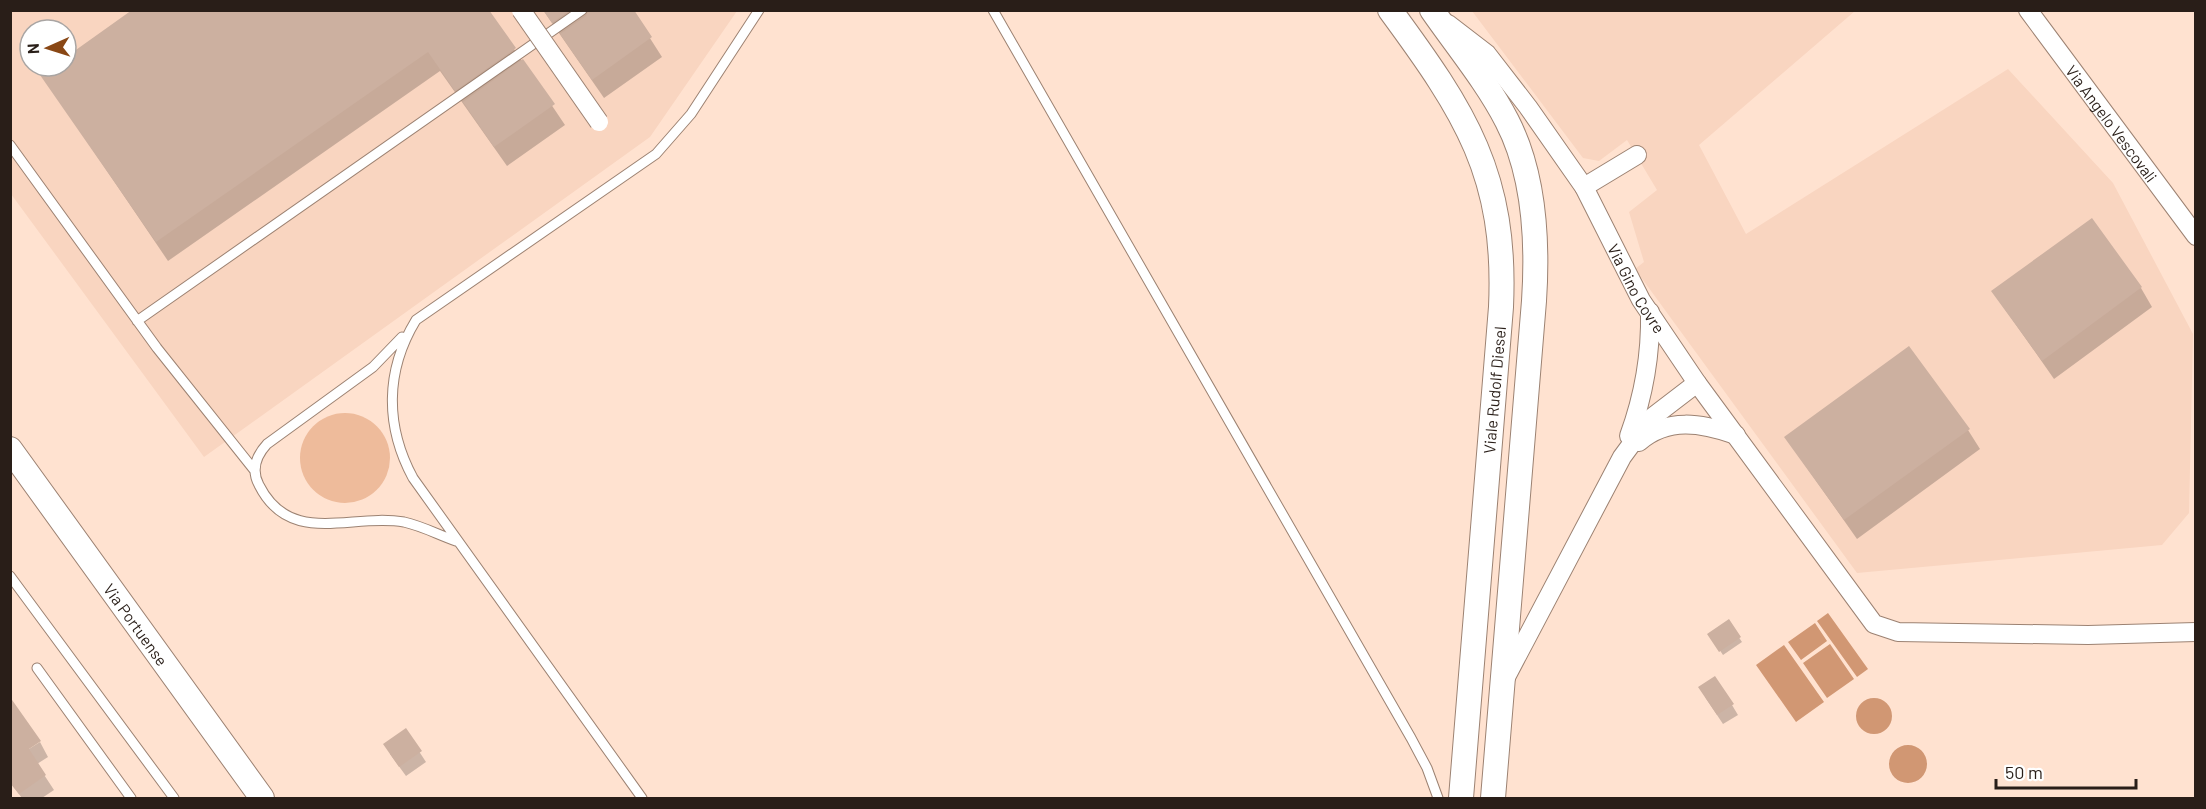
<svg xmlns="http://www.w3.org/2000/svg" width="2206" height="809" viewBox="0 0 2206 809" font-family="Barlow,sans-serif">
  <rect width="100%" height="100%" fill="#ffe2d0"/>
  <path fill="#f9d5c0" fill-rule="evenodd" d="M10 11H737L650 137 204 457 11 194ZM30 30H66V66H30Z
    M1472 11H1855L1699 145 1746 234 2008 69 2113 183 2193 334 2189 513 2162 545 1857 573 1635 269 1644 262 1629 212 1657 190 1627 140 1599 161 1583 158Z"/>
  <path fill="#eebb9b" d="M300 458a45 45 0 1 1 90 0a45 45 0 1 1-90 0Z"/>
  <path fill="#d19773" d="M1828 613 1868 669 1857 677 1817 621Z
    M1815 623 1827 641 1801 660 1788 642Z
    M1830 644 1854 679 1827 698 1803 663Z
    M1784 645 1824 702 1796 722 1756 665Z
    M1856 716a18 18 0 1 1 36 0a18 18 0 1 1-36 0Z
    M1889 764a19 19 0 1 1 38 0a19 19 0 1 1-38 0Z"/>
  <path fill="#0003" d="M543 10H632L662 57 604 98Z
    M514 49 565 125 507 166 440 71 168 261 42 75 55 66H66V58Z
    M2141 288 2152 307 2054 379 1993 292Z
    M1968 430 1980 449 1857 539 1786 438Z
    M1728 621 1742 642 1723 655 1709 634Z
    M1705 697 1732 705 1738 715 1723 724Z
    M405 730 426 762 406 776 390 754Z
    M40 742 48 757 37 764 54 790 42 798H22L10 783V761Z"/>
  <path fill="#ccb0a0" d="M132 10H489L516 48 455 91 428 52 156 242 40 75 52 66H66V57Z
    M543 10H570L552 23Z
    M589 10H634L652 37 592 80 560 34 586 16Z
    M523 59 555 104 494 147 463 102Z
    M2092 218 2142 287 2042 361 1991 291Z
    M1909 346 1970 429 1844 520 1784 437Z
    M1729 619 1741 637 1719 652 1707 634Z
    M1715 676 1734 704 1717 715 1698 687Z
    M10 697 41 741 29 749 46 775 19 794 10 782Z
    M406 728 422 751 399 767 383 744Z"/>
  <g fill="none" stroke-linecap="round" stroke-linejoin="round">
    <defs>
      <path id="lane" d="M993 10 1411 738 1427 768 1438 798
        M10 145 157 348 255 471
        M137 321 582 10
        M402 337 373 367 267 444C256 456 251 470 259 485 290 547 350 513 404 522 422 526 439 535 456 541
        M10 576 174 798
        M37 668 131 798
        M642 798 413 478C385 426 385 371 416 320L656 154 691 114 759 10"/>
      <g id="street">
        <path id="s1" d="M2028 10 2196 236"/>
        <path id="s2" d="M1448 24 1487 54 1528 107 1584 187 1641 300 1697 383 1874 624 1898 632 2088 635 2196 632"/>
        <path d="M1584 187 1637 155"/>
        <path d="M1629 436C1644 395 1651 356 1650 312"/>
        <path d="M1639 442C1668 417 1701 423 1736 435"/>
        <path d="M1506 677 1622 457 1650 419 1697 383"/>
      </g>
      <g id="secondary">
        <path d="M1390 10C1465 112 1507 175 1501 307L1461 798"/>
        <path d="M1432 10C1457 46 1487 82 1507 121 1535 175 1538 241 1534 301L1493 798"/>
        <path id="s3" d="M10 449 262 798"/>
      </g>
    </defs>
    <use href="#lane" stroke="#9c8272" stroke-width="11"/>
    <use href="#street" stroke="#9c8272" stroke-width="20"/>
    <use href="#secondary" stroke="#9c8272" stroke-width="26"/>
    <use href="#lane" stroke="#fff" stroke-width="9"/>
    <use href="#street" stroke="#fff" stroke-width="18"/>
    <use href="#secondary" stroke="#fff" stroke-width="24"/>
    <defs>
      <path id="street-bridge" d="M521 10 599 122"/>
    </defs>
    <use href="#street-bridge" stroke="#9c8272" stroke-width="20" stroke-linecap="butt"/>
    <use href="#street-bridge" stroke="#fff" stroke-width="18"/>
  </g>
  <g text-anchor="middle" dominant-baseline="central" stroke-width="6" stroke-linejoin="round" paint-order="stroke">
    <g font-size="16" fill="#291e18" stroke="#fff">
      <text stroke="none"><textPath href="#s1" startOffset="141">Via Angelo Vescovali</textPath></text>
      <text stroke="none"><textPath href="#s2" startOffset="328">Via Gino Covre</textPath></text>
      <text transform="translate(1494 390) rotate(-85)">Viale Rudolf Diesel</text>
      <text stroke="none"><textPath href="#s3" startOffset="216">Via Portuense</textPath></text>
    </g>
  </g>
  <rect width="2206" height="809" fill="none" stroke="#291e18" stroke-width="24"/>
  <g transform="translate(48 48) rotate(267)"><circle r="28" fill="#ffffff" stroke="#a9a5a3" stroke-width="1.5"/>
  <path d="M0-4.5L10 22L0 15L-10 22Z" fill="#894715"/>
  <text y="-9" font-size="16" font-weight="bold" text-anchor="middle" fill="#291e18">N</text>
  </g>
  <path d="M1996 779v9h140v-9" fill="none" stroke="#291e18" stroke-width="3"/>
  <text x="2005" y="779" font-size="18" fill="#291e18" stroke="#ffffff" stroke-width="4.5" paint-order="stroke">50 m</text>
</svg>
